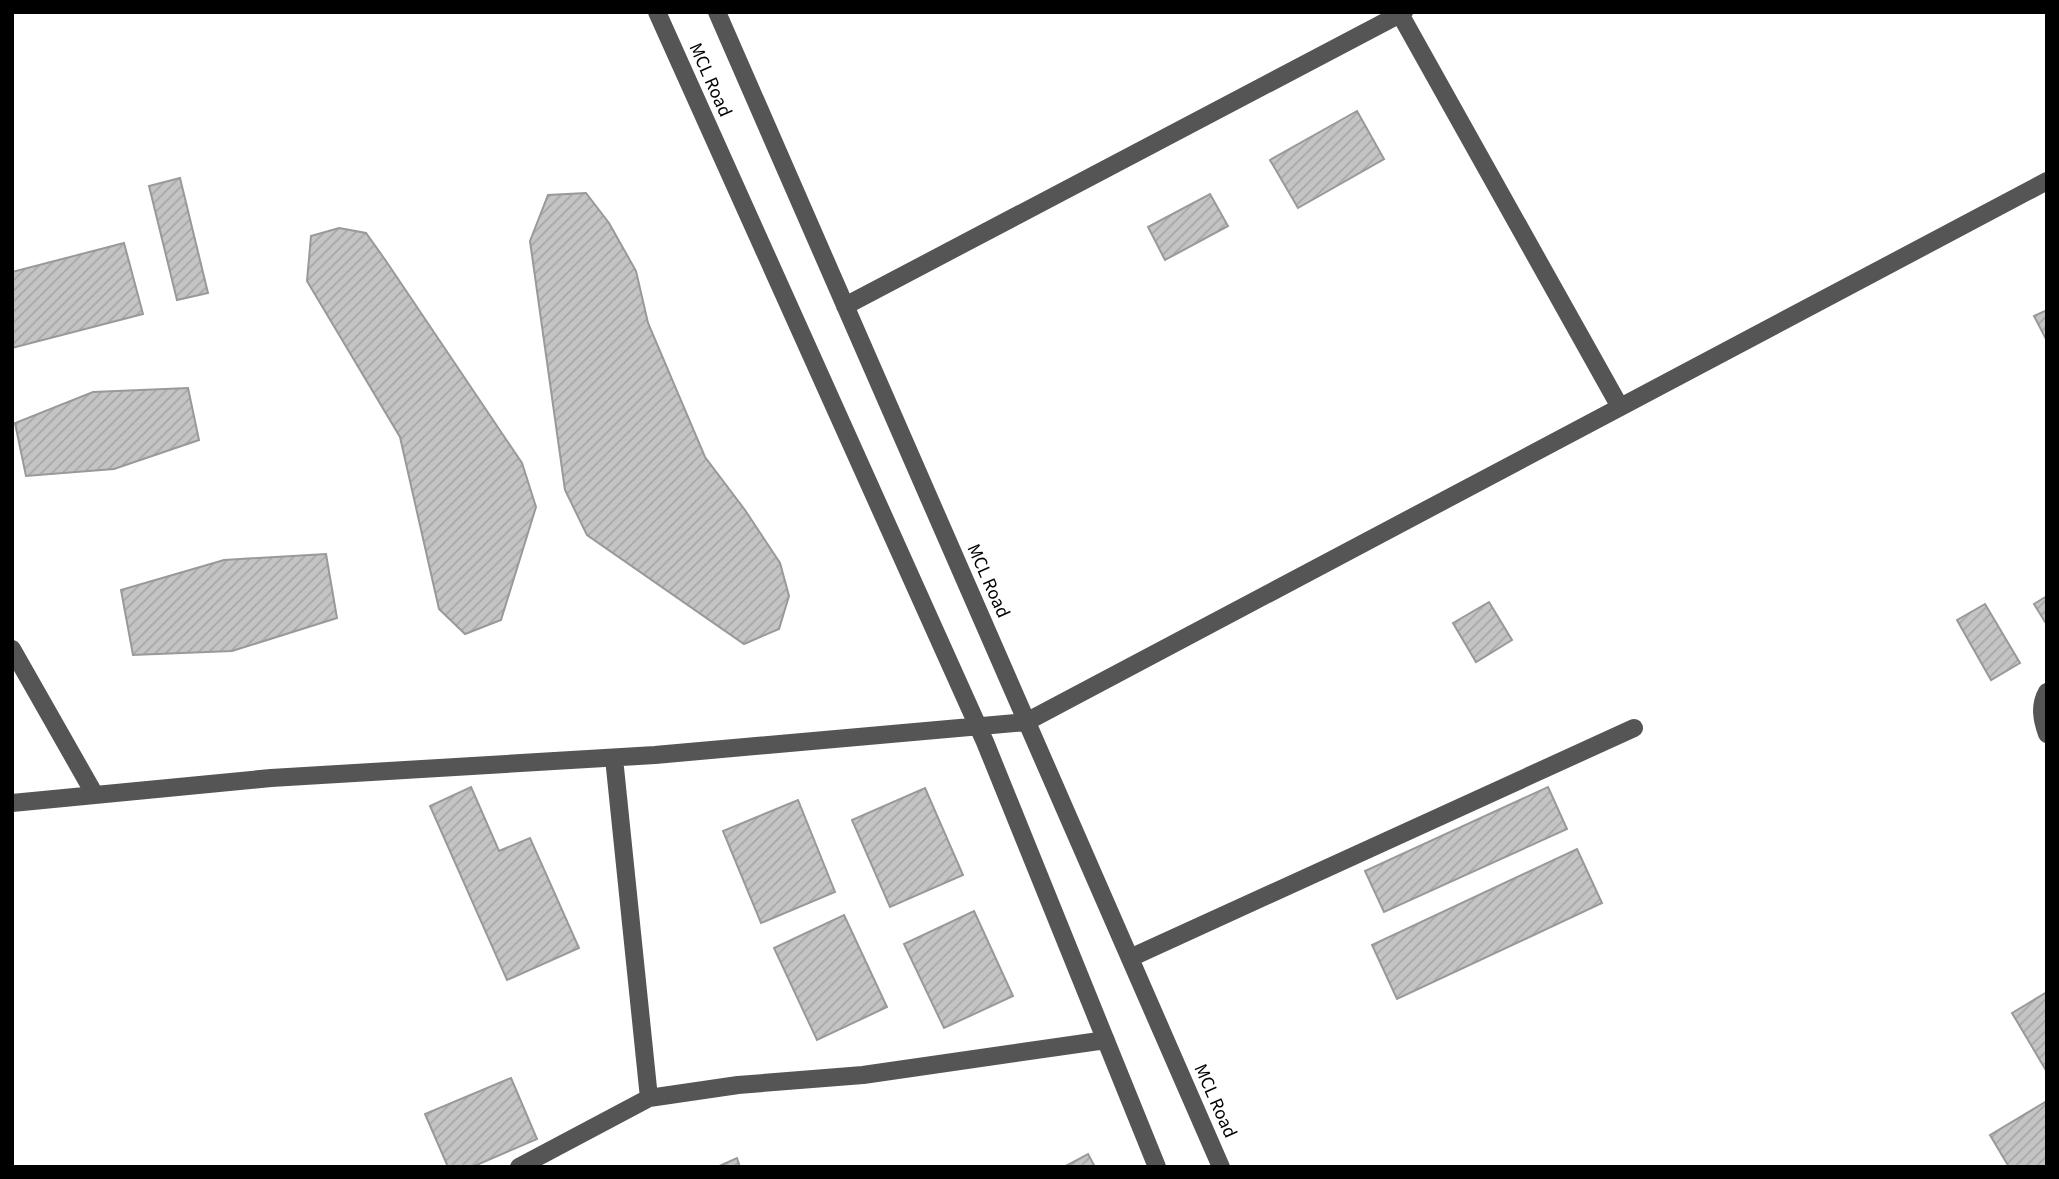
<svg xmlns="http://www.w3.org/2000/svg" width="2059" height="1179" viewBox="0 0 2059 1179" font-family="'Source Sans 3',sans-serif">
  <defs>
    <pattern id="building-hatch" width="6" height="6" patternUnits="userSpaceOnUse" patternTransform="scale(1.75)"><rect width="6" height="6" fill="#c4c4c4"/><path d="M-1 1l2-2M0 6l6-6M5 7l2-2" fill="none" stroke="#a7a7a7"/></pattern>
  </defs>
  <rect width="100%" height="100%" fill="#fff"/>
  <path fill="url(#building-hatch)" stroke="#999" stroke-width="2" d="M1357 111 1384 159 1298 208 1270 160Z
    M180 178 208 293 177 300 149 186Z
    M586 193 609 223 636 271 648 323 705 457 745 510 780 563 789 596 779 629 744 644 587 535 565 490 530 241 548 195Z
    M1210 194 1228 226 1165 260 1148 227Z
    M339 228 366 233 386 261 522 463 536 507 501 620 465 634 439 609 400 437 307 281 311 236Z
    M124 243 143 314 12 348V272Z
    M2047 310V341L2034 316Z
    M188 388 199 440 114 469 26 476 15 423 93 392Z
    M326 554 337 618 232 651 133 655 121 590 224 560Z
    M2047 596V625L2034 604Z
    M1489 602 1512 640 1476 662 1453 623Z
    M1985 604 2020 663 1991 680 1957 620Z
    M471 787 499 851 530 838 579 948 507 980 430 806Z
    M1548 787 1567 829 1384 912 1365 871Z
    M925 788 963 875 890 907 852 820Z
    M798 800 835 892 761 923 723 831Z
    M1577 849 1602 903 1397 999 1372 945Z
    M974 911 1013 996 944 1028 904 944Z
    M844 915 887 1007 817 1040 774 948Z
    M2047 992V1072L2012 1013Z
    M511 1078 537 1139 472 1167H448L425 1114Z
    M2047 1101V1167H2009L1990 1135Z
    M1088 1154 1095 1167H1064Z
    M737 1158 740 1167H717Z"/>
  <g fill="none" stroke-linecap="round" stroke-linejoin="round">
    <path stroke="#555" stroke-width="18" d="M657 12 985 742 1157 1167
      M717 12 1221 1167
      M1400 14 1620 407
      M845 306 1404 12
      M12 649 95 795
      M2047 692C2039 706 2042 720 2047 734
      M614 758 649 1098
      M12 803 271 778 655 755 1026 722 2047 181
      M1130 958 1634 728
      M519 1167 649 1098 738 1085 863 1075 1106 1040"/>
  </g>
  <g text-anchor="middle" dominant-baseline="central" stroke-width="7" stroke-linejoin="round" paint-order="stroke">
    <g font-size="19" fill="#000" stroke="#fff">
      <text transform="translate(710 80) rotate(66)">MCL Road</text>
      <text transform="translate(988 581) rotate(66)">MCL Road</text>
      <text transform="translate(1215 1101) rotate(66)">MCL Road</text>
    </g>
  </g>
  <rect width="2059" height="1179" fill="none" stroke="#000000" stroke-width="28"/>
</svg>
